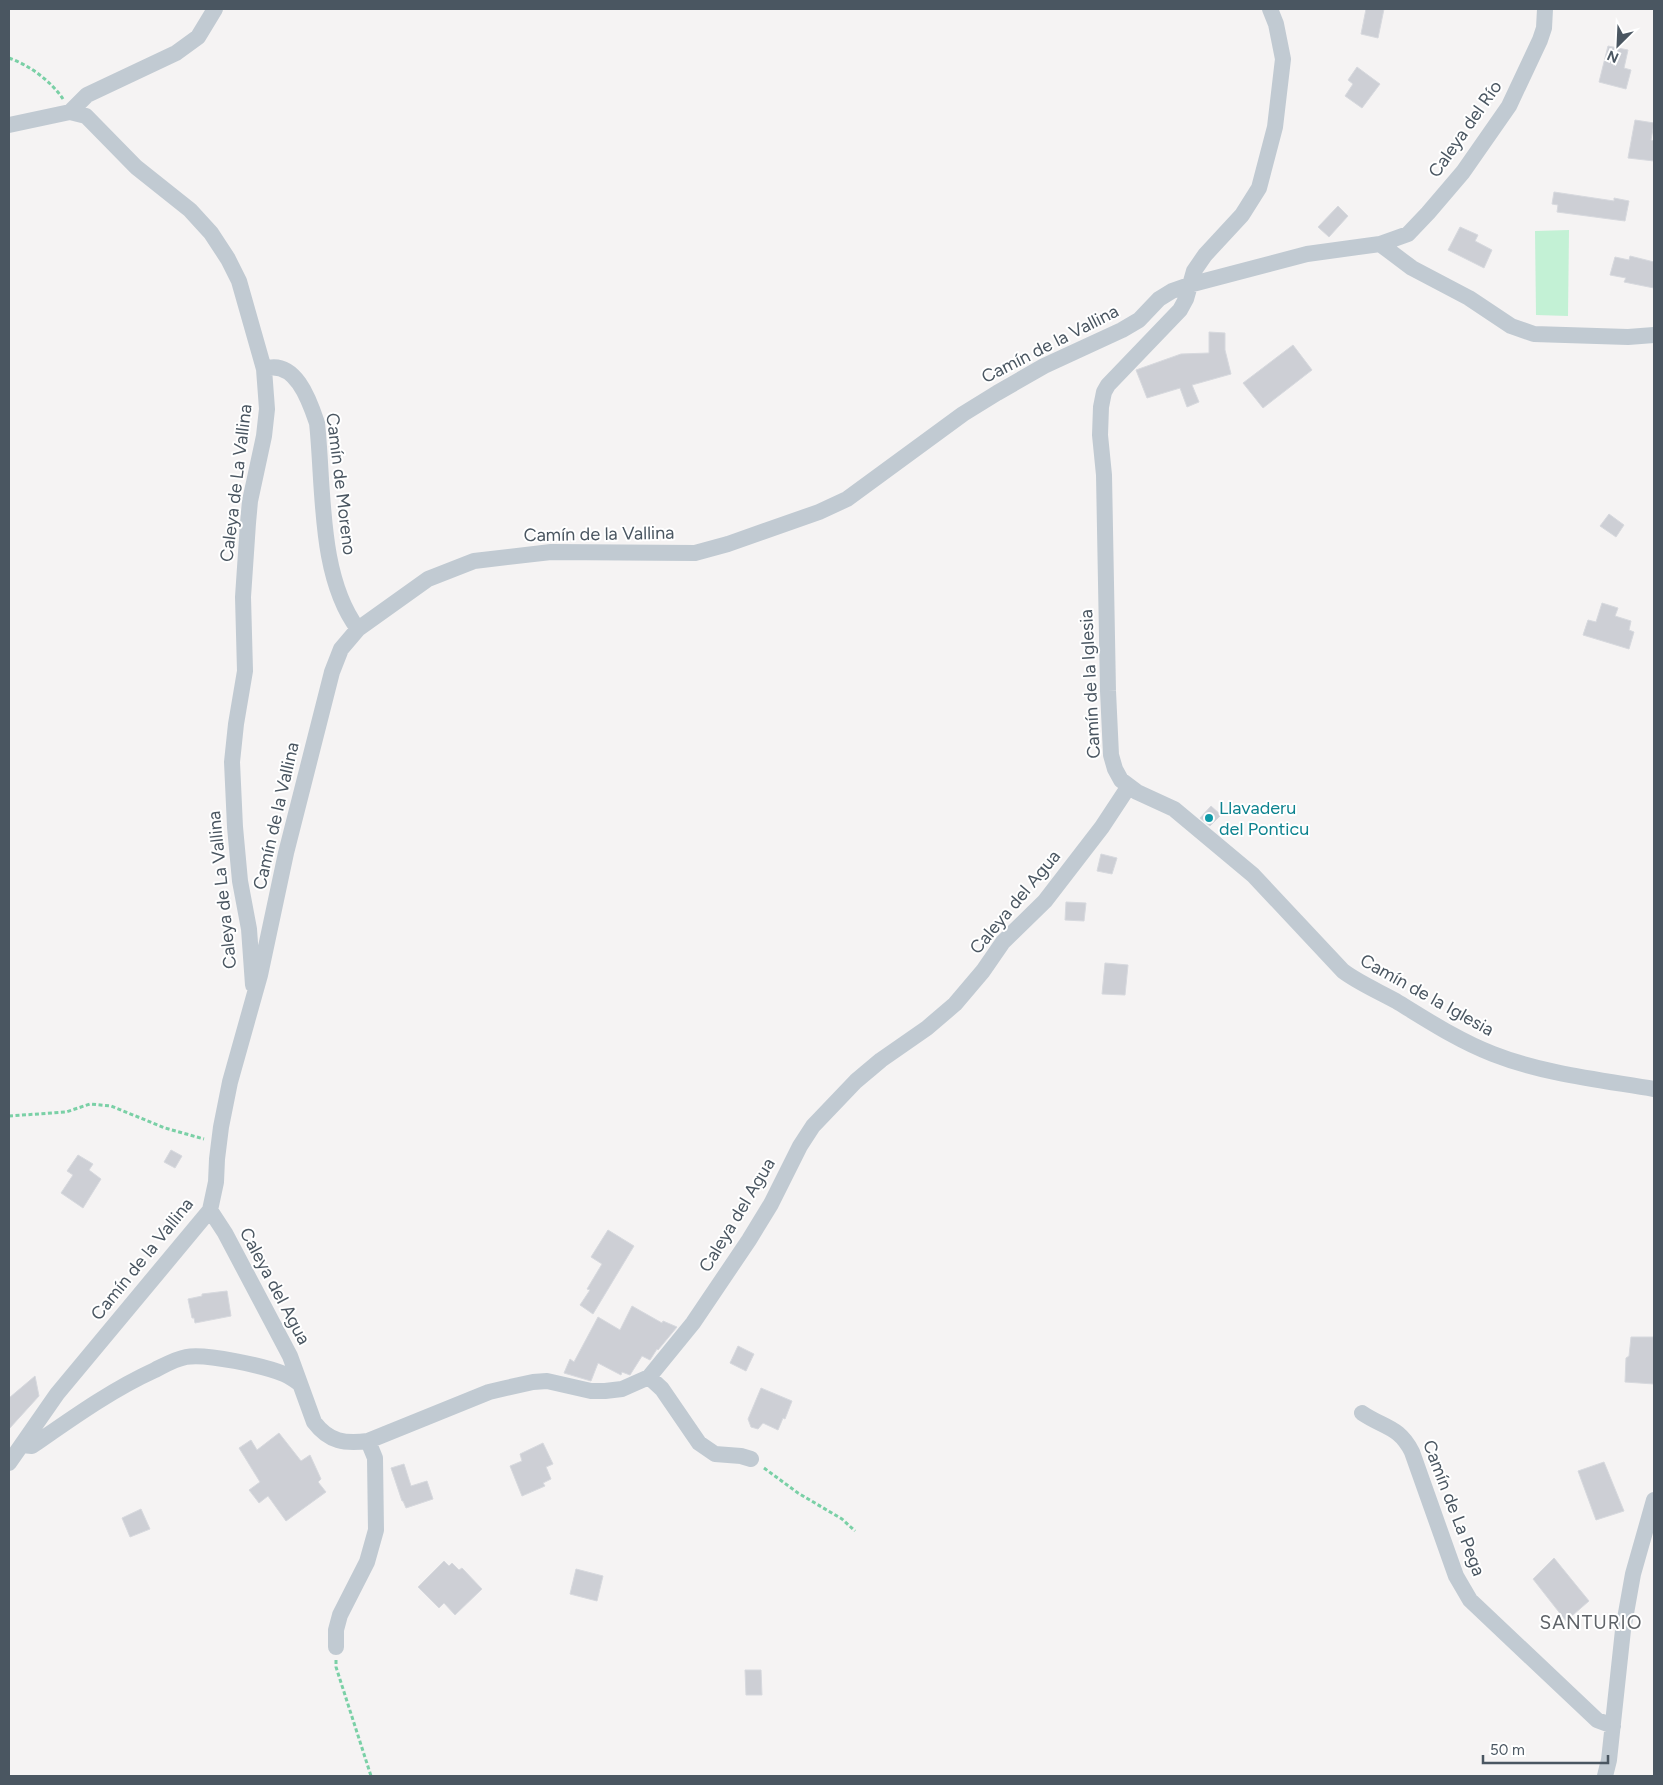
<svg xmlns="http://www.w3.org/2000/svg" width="1663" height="1785" viewBox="0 0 1663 1785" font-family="Figtree,sans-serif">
  <rect width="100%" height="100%" fill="#f5f3f3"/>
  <path fill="#c3f1d5" d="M1569 230 1568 316 1536 315 1535 231Z"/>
  <path fill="#cdcfd5" stroke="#d7d9de" d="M1366 9H1384L1378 38 1361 34Z
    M1608 46 1628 50 1624 68 1631 70 1626 89 1599 82Z
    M1357 67 1380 84 1362 108 1345 96 1353 84 1348 80Z
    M1635 120 1654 123 1651 140 1654 141V161L1628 158Z
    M1554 192 1614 201V198L1629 201 1625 221 1557 212 1558 205 1552 204Z
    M1338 206 1348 216 1329 237 1318 227Z
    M1460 227 1478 235 1475 241 1492 250 1484 268 1448 250Z
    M1630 256 1654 262V288L1624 282 1626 278 1610 275 1615 257 1629 260Z
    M1209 332 1225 333V350L1231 374 1192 385 1199 402 1187 407 1180 388 1147 398 1136 370 1181 354 1209 353Z
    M1293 345 1312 370 1263 408 1243 383Z
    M1609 514 1624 525 1616 537 1600 526Z
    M1602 603 1618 608 1615 616 1631 621 1629 630 1634 632 1629 649 1583 635 1588 620 1596 622Z
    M1211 806 1221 815 1210 826 1200 818Z
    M1101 854 1117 858 1112 874 1097 871Z
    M1066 902 1086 903 1084 921 1065 920Z
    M1105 963 1128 965 1125 995 1102 994Z
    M171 1150 182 1156 175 1168 164 1162Z
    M78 1155 93 1164 89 1170 101 1179 83 1208 61 1193 73 1175 67 1171Z
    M608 1230 634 1246 593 1314 580 1305 590 1290 587 1289 602 1264 591 1257Z
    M227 1291 231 1316 195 1323 194 1318H192L188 1299 202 1296V1294Z
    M632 1306 662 1323 663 1321 677 1327 658 1350 657 1349 650 1360 642 1356 630 1375 622 1372 621 1375 598 1363 591 1381 564 1373 570 1359 574 1362 598 1317 620 1330Z
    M1631 1337H1654V1384L1625 1382 1626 1358 1629 1356Z
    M738 1346 754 1354 746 1371 730 1363Z
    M35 1376 39 1396 9 1429V1398Z
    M761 1388 792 1401 785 1419 783 1418 778 1430 763 1423 758 1429 751 1427 748 1419Z
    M279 1433 301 1461 310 1455 321 1479 318 1482 326 1492 286 1521 268 1496 259 1503 249 1490 260 1482 239 1448 251 1440 257 1450Z
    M543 1443 553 1464 546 1467 551 1479 543 1483 545 1486 522 1496 510 1466 522 1461 520 1454Z
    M1604 1462 1624 1511 1596 1520 1578 1471Z
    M404 1464 411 1486 427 1481 433 1499 406 1508 403 1501H402L391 1468Z
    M141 1509 150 1529 130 1537 122 1518Z
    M1554 1558 1589 1601 1566 1621 1533 1579Z
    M444 1561 449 1566 452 1563 459 1570 462 1568 482 1589 455 1615 444 1603 439 1608 418 1587Z
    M576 1569 603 1576 597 1601 570 1594Z
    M745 1670H761L762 1695H746Z"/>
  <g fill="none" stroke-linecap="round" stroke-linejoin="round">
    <path stroke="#7ad0a6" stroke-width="3" stroke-dasharray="4 2.5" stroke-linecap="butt" d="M9 58C29 65 51 81 63 99
      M9 1116 66 1112 90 1104 111 1106 165 1128 204 1139
      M764 1468 798 1493 842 1519 855 1531
      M336 1660V1667L371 1776"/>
    <path stroke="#c1cad2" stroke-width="16" d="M1270 9 1276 24 1283 59 1275 127 1259 188 1242 215 1205 255 1194 271 1186 299 1180 310 1108 385 1104 392 1101 407 1100 435 1104 475 1108 691 1111 755 1115 769 1121 780 1137 792 1174 809 1253 875 1343 971C1359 983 1378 991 1396 1001 1427 1020 1459 1041 1493 1054 1544 1074 1601 1080 1654 1089
      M70 112 86 116 136 167 190 210 211 233 228 259 239 281 264 369 267 409 264 436 250 501 248 523 243 597 245 671 236 724 232 762 235 827 240 881 249 929 253 985
      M9 125 70 112 87 95 176 53 198 37 215 9
      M1380 244 1412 268 1469 298 1511 326 1534 334 1628 337 1654 335
      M264 369C295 359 309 399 317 423 324 487 318 576 358 629
      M210 1210 225 1233 290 1356 314 1422C329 1442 345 1444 368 1441L489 1392 506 1388 533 1382 547 1381 591 1391H605L622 1389 649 1377 693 1323 749 1240 771 1204 800 1146 813 1126 856 1081 881 1060 927 1028 955 1004 983 971 1003 942 1045 901 1102 827 1129 786
      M649 1377 662 1389 699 1443 715 1454 741 1456 751 1459
      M1362 1413C1384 1428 1399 1426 1412 1452L1456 1576 1470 1600 1597 1720 1613 1726
      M22 1445 32 1446C71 1419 111 1390 155 1370 165 1365 175 1359 186 1357 206 1353 264 1366 284 1374 289 1376 295 1380 300 1384
      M9 1463 57 1394 210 1210 216 1182 217 1159 221 1127 230 1082 260 975 286 853 332 672 341 649 358 629 428 579 474 561 551 552 695 553 728 544 819 512 847 499 963 414 997 393 1044 366 1122 330 1139 320 1159 299 1172 291 1189 285 1307 254 1380 244 1408 234 1428 213 1463 172 1509 106 1540 40 1544 28 1545 9
      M336 1647V1630L340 1615 367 1562 376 1530 375 1458 368 1441
      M1605 1776 1609 1760 1623 1630 1633 1574 1654 1500"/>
  </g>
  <circle fill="#0f9aa8" stroke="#fff" stroke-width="2" cx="1209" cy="818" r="5"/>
  <g text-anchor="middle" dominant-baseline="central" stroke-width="4" stroke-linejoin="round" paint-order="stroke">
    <g font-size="18" fill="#4a5661" stroke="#fff">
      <text transform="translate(1465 129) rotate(-55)">Caleya del Río</text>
      <text transform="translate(1050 344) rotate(-27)">Camín de la Vallina</text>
      <text transform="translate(236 483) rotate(-83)">Caleya de La Vallina</text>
      <text transform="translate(341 484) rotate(83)">Camín de Moreno</text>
      <text transform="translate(599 534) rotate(-1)">Camín de la Vallina</text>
      <text transform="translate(1090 684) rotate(-93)">Camín de la Iglesia</text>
      <text transform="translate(276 816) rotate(-77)">Camín de la Vallina</text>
      <text transform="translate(222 890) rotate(-96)">Caleya de La Vallina</text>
      <text transform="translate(1015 902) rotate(-50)">Caleya del Agua</text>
      <text transform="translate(1427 995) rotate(29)">Camín de la Iglesia</text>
      <text transform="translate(737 1215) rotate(-59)">Caleya del Agua</text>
      <text transform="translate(142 1259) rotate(-51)">Camín de la Vallina</text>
      <text transform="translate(275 1286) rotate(62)">Caleya del Agua</text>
      <text transform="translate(1454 1508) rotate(69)">Camín de La Pega</text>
    </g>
    <g font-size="18" fill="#0d838f" stroke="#fff" text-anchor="start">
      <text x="1219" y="808">Llavaderu<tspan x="1219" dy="21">del Ponticu</tspan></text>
    </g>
    <g font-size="19" letter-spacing="1" fill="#5f6368" stroke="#fff">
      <text x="1591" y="1622">SANTURIO</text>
    </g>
  </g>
  <rect width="1663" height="1785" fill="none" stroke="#4a5661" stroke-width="20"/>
  <g transform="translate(1618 45) rotate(204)" stroke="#ffffff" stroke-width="4" paint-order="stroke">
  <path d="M0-4L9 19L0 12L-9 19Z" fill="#4a5661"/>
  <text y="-8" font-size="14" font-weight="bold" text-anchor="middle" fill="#4a5661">N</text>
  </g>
  <path d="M1483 1755v8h125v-8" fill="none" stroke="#4a5661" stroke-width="2.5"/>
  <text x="1490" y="1755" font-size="15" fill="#4a5661" stroke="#ffffff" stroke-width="4" paint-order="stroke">50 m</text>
</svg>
